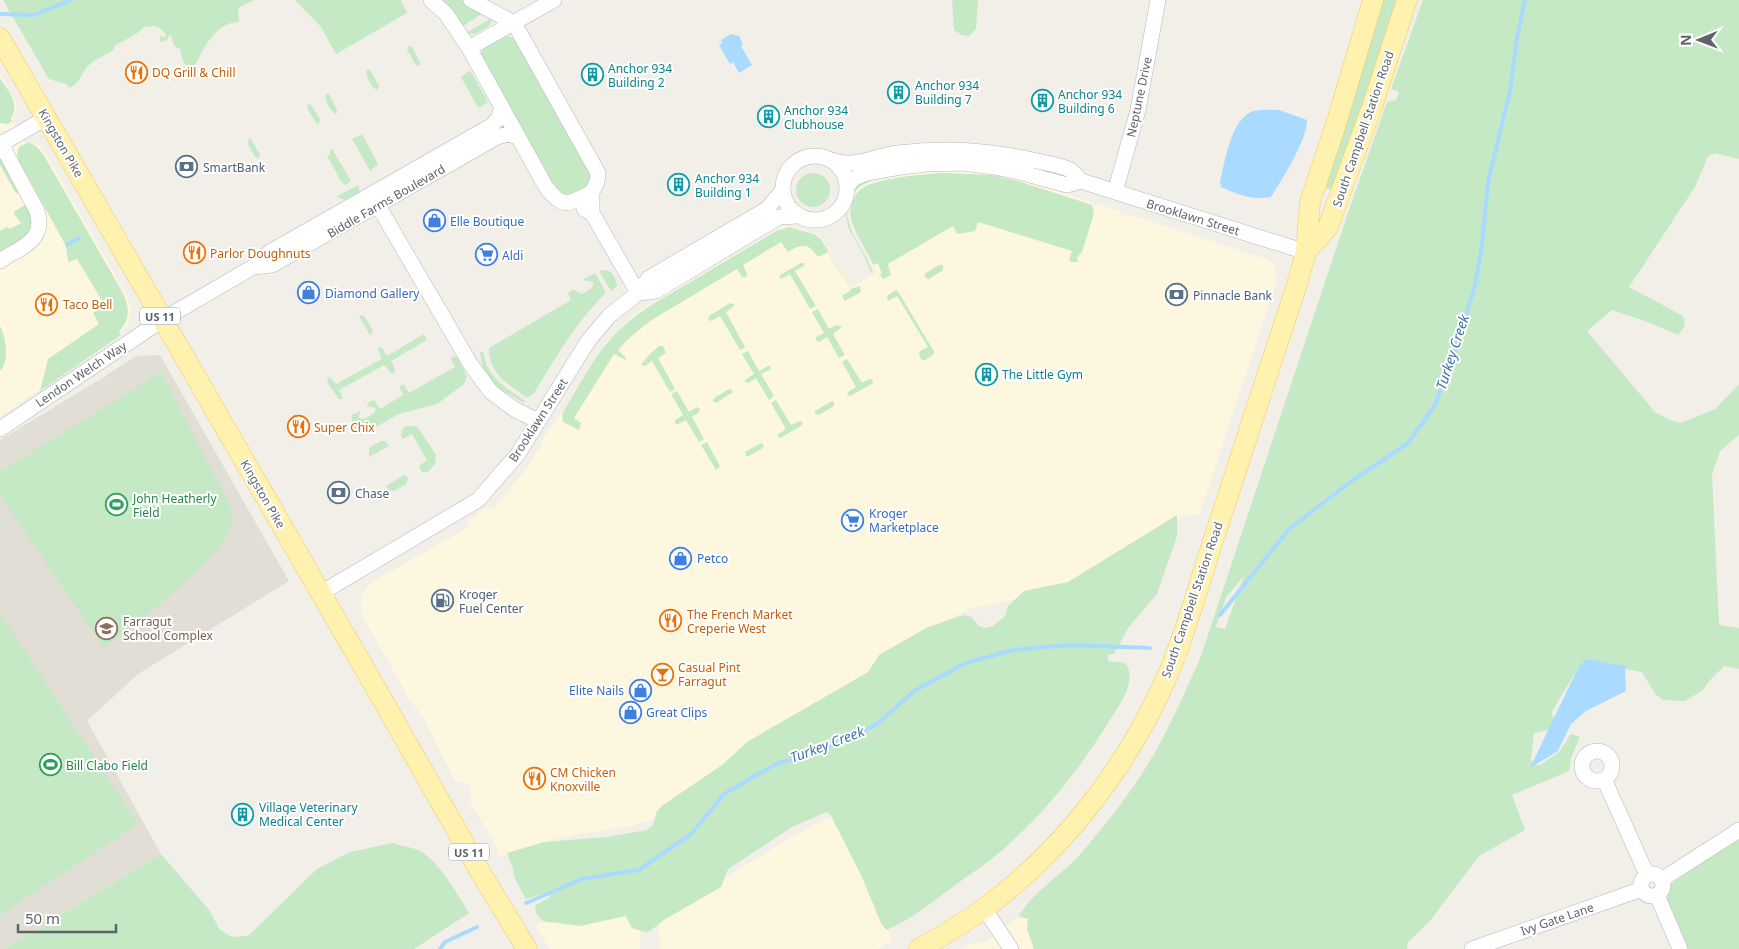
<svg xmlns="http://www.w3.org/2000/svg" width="1739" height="949" viewBox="0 0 1739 949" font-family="'Noto Sans',sans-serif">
  <rect width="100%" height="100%" fill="#f1efe8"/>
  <path fill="#fef7e0" d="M0 73 17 105 15 116 12 119 26 144H37L44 151 127 296 131 309 129 323 120 334 0 417Z
    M944 171 985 173 1024 180 1088 201 1095 206 1098 204 1120 211 1122 215H1132L1269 260 1274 266 1277 277 1275 285 1200 514 1184 516 1166 525 1080 581 1041 594 973 608 955 616 903 647 878 669 656 819 625 827 567 836 544 842 514 853 499 856 496 845 471 804 470 785 455 781 424 719 409 698 363 617 361 607V598L366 588 369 584 467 528 469 520 487 507 493 509 522 475 542 444 541 442 558 417 560 416 585 374 607 341 637 312 783 226 795 227 808 230 821 237 851 287 875 274 869 258 850 222 849 209 856 191 864 185 875 181 915 173Z
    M835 815 873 876 876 914 887 927 892 941 877 949H660L659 927 656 914 696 896 800 832Z
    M613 912 639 919 640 949H550L535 926 540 922 552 923 571 913Z
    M1016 918 1028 919 1027 929 1034 949H961L970 944 987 941Z"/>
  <path fill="#e1ded6" d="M160 355 289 581 138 674 87 721 161 854 5 949H0V440L99 380 136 356Z"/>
  <path fill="#c5e8c5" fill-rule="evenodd" d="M3 0H254L238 8 239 22C213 21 197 60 189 80V68L183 61 180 49 174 46 171 35 168 37 167 40 161 42 160 41V36L165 37 166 34 160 28 154 26 144 27 136 34 114 46V50C106 55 95 59 89 65 81 73 81 83 69 88L66 84 49 79Z
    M295 0H401L407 13 336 54 321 27Z
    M438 0H460L485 12 461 27Z
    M952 0H978L976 29 969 36 962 35 954 30Z
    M1382 0H1400L1332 190 1326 188Z
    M1423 0H1739V159L1715 153 1708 156 1695 187 1629 287 1683 316 1685 326 1678 335 1648 322 1612 310 1587 331 1655 412 1670 420 1681 423 1715 409 1739 384V435L1720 451 1712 474 1719 625 1739 628V669L1724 666 1709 681 1703 690 1685 701 1664 700 1656 695 1642 672 1589 662 1578 668 1551 713 1557 723 1554 729 1534 733 1531 760 1537 765H1540L1559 752 1571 734 1580 737 1571 758 1569 771 1512 795 1525 830 1479 856 1430 921 1408 942 1407 949H1034L1027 929 1028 919 1019 916C1034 890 1064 874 1083 851 1103 827 1124 802 1141 775 1165 739 1182 698 1200 659L1349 210 1387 102 1396 100 1399 92 1391 89ZM1244 576 1225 629 1216 627 1226 597Z
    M490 19 492 20 489 26 475 34 466 33Z
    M506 36 512 37 516 42 591 172 589 185 573 196 558 195 480 54 487 44Z
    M409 46 412 47 419 60 420 64 418 66 416 65 407 50Z
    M367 70H370L379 86 377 90C372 88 365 76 367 70Z
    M469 71 471 72 488 102 478 108 461 77Z
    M0 78C7 89 21 105 11 118L12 121 8 124 0 123Z
    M326 94H329L337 110 336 114C330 111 324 100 326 94Z
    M308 104 311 105 320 119 319 124 316 123 307 108Z
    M362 134 378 164 370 171 352 139Z
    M249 138 251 139 260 155 259 158 255 157 248 144Z
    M30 142V144L35 145 43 154 123 293C130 309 130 319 119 332L121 335 40 391 48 359 99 324 93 313 104 304 77 259 68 262 66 246 18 159 17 153 19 147Z
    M332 149 351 181 345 185 341 181 327 156 330 155 329 152Z
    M0 158 17 187 18 192 16 194 0 165Z
    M943 173 992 175 1018 181 1092 205 1094 213 1082 252 1077 257 1078 262H1071L1069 260 1072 251 978 222 975 231 957 234 953 226 888 264 891 275 884 279 879 275 882 274 878 263 873 265C867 250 855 235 851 219 849 209 852 197 860 190 873 178 924 174 943 173Z
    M796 190a17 17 0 1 1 34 0a17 17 0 1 1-34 0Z
    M870 179V181C855 187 844 202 848 219 851 236 866 254 872 270L871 273 864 256 848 227 846 215 847 202 852 190 861 182Z
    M358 185 360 194 350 201 336 197Z
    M25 205C49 226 16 243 0 252V231L7 227 10 229 21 223 14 214 15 211Z
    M789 227 814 234 821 239 851 289 860 286 861 292 845 301 842 296 851 290 828 252 818 257C808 243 803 243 788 252L781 242 743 265 747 274 746 277H742L737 269 650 321 627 340 618 350 626 358V360L614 354 574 418 581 423 579 430 563 422 562 416 563 412C579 386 594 356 615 334 625 324 636 315 648 307L776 231Z
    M801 263H804V266L795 271 816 306 810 309 790 274 781 279 779 278 780 275Z
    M939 265H943V270L929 279 926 278 924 275 926 273Z
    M604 270C613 271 616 278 617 286L611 291 599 271Z
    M595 273 606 293C576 321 556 358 534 393L527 398C509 385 488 373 489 348L571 300 568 293 573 290 582 294 592 288 594 282 582 280Z
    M896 290 899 293 933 350 934 354 925 360H922L919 354 920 351 928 347 897 296 888 301 887 299 888 295Z
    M730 303 734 304V306L726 312 745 347 740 350 720 316 711 321 708 319 709 316Z
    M818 309 829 329 837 325 842 327 833 334 845 355 839 358 827 337 819 342 816 340V337L824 333 812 312Z
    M362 315 364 316 373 330 372 333 370 335 359 316Z
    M0 326C6 337 10 361 0 371Z
    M424 334 427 340 391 361 395 369 394 373H391L384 365 339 390 343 399H339L327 382 329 376 336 384 382 359 378 350 379 347 382 348 387 356Z
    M659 346H663L666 353 658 358 675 389 670 392 652 361 645 366 641 365 648 356Z
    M748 351 759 371 768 366H770L771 369 761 374 774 396 769 400 756 378 748 383 745 382V380L754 374 742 354Z
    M480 352 484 353C485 376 508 389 525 401L524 403 495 386 483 370Z
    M452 356 457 357 467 377 464 384 437 404 399 414 361 435C353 431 351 424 352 415L360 411 359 418 364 419 374 413 376 408 367 406 368 403 374 400 380 409 403 395 400 388 401 385H404L409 393 455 367 451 359Z
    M847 359 862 383 870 379 873 380 872 384 850 396 847 394 848 392 856 387 842 362Z
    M161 372C178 405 195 438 212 471 218 483 231 503 232 516 234 552 133 626 104 648L0 495V472Z
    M729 389H731L733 392 716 403 713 401 714 398Z
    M677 391 689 412 697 407 700 409 699 412 692 417 704 439 699 442 686 420 677 425 675 423V420L683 415 671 394Z
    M776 400 791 425 800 421 803 422 801 426 780 438 777 435 786 429 771 403Z
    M832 401 834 402V406L819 415 815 414V411Z
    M407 426H415L419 429 436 455 435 464 428 472H422L419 466 427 460 412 434 403 439 401 436 402 429Z
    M381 441H385L389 446 369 457V448Z
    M707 442 720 466 716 470 701 445Z
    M761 443 764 445 763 448 749 456H746L745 452Z
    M404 475 408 478 406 484 394 491 389 490 386 486Z
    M1177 515V536L1157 594 1128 628 1114 654 1108 655V661L1125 663C1138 679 1120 705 1111 718 1083 764 1051 806 1011 842 994 859 973 872 954 886 932 902 912 919 887 930L882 925 861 875 830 814 826 812 792 827 728 869 721 887 664 920 650 931 645 932 632 928 626 916 580 926 543 921 536 913 535 906 550 897 548 892 526 899 515 879 513 869 507 853 544 842 608 837 647 830 653 825 657 811 663 805 722 765 747 742 868 672 879 655 928 627 964 615 971 617 979 626 985 628 993 626 1005 616 1008 606 1024 591 1068 582Z
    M0 613 138 824 0 915Z
    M1739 837V949H1688L1667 904 1668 886Z
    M393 843C401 846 412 847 420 851 439 861 458 895 469 913L414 949H5L161 854 210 911 219 929 232 937 248 936 317 869 350 852Z"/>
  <path fill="#aadaff" d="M731 34 739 36 743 44 741 46 752 65 739 73 733 62 730 64 719 45 722 43 721 40Z
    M1279 110 1307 120C1307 141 1282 179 1271 197 1249 200 1240 195 1221 187L1220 182C1225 162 1230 122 1251 112 1259 109 1271 110 1279 110Z
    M1585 660H1592L1625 666 1626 691 1586 711 1571 724 1558 751 1530 768 1578 668Z"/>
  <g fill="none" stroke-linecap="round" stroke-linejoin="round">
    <path stroke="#aadaff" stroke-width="4" d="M0 14 34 15 71 0
      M67 245 79 238
      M1220 615 1289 529 1353 480 1408 443 1435 405 1458 342 1475 285 1482 245 1488 182 1510 91 1517 38 1525 0
      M526 903 582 879 639 870 691 834 724 794 774 765 831 745 876 725 914 691 966 663 1013 650 1069 645 1150 648
      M440 949 445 942 477 927"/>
    <defs>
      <path id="minor" d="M431 0 446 14 469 48 546 187C563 210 570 204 592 192
        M471 0 514 23 598 173 597 182 592 192V213
        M469 48 554 0
        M0 142 37 211C46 241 21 247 0 261
        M1 144 46 118
        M783 188a32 32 0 1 1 64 0a32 32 0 1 1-64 0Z
        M831 160C855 169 874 156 898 153 947 147 989 150 1037 161 1046 163 1063 166 1070 170 1074 172 1078 178 1081 181L1306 252
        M847 187 853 179 866 173 901 167 927 164 961 163 994 167 1019 172 1067 185 1081 181
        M1115 192 1138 110 1158 0
        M373 197 471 365 491 392 514 409 538 421
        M584 209 592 213 638 293
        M253 267 272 265 497 137 508 134 518 137
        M638 293 656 291 779 217 797 216
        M0 429 162 320 253 267 270 252 491 126 498 119 502 107
        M321 593 478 500 518 454 588 341 609 316 638 293 649 278 767 209 783 190
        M1582 766a15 15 0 1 1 30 0a15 15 0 1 1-30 0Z
        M1604 779 1647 875
        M1641 885a11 11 0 1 1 22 0a11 11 0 1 1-22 0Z
        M1661 880 1739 830
        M1657 895 1680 949
        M984 908 1011 949
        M1472 949 1642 889"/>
      <path id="major" d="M0 38 378 692 482 875 527 949
        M1306 252 1328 227 1372 107 1407 0
        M919 949C942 936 965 923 986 907 1066 848 1130 763 1169 672 1188 626 1201 577 1217 529 1244 448 1270 366 1297 284L1306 252 1310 202 1337 121 1373 0"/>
    </defs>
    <use href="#minor" stroke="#b5b8bc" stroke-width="16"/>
    <use href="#major" stroke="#f2c960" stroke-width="21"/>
    <use href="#minor" stroke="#fff" stroke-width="15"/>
    <use href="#major" stroke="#fff2af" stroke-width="20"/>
  </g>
  <defs>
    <symbol id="restaurant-ring" viewBox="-11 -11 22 22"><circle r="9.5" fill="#fff" stroke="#e8710a" stroke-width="1.5"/><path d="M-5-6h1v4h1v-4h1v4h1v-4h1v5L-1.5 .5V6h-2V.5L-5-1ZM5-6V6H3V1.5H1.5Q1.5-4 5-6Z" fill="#e8710a"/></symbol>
    <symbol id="building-ring" viewBox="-11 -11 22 22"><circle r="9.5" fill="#fff" stroke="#0f9aa8" stroke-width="1.5"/><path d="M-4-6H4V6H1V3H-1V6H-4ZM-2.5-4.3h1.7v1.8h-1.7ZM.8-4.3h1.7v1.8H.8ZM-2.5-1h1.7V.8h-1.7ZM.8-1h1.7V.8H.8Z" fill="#0f9aa8"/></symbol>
    <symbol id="bank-ring" viewBox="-11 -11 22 22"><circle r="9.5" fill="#fff" stroke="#5c6f8a" stroke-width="1.5"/><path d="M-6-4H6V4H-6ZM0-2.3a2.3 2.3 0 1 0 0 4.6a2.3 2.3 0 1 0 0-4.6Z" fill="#5c6f8a"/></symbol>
    <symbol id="shop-ring" viewBox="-11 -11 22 22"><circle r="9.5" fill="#fff" stroke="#3f7fe0" stroke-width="1.5"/><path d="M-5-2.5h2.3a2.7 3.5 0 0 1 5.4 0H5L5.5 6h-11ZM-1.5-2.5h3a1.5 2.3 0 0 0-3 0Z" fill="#3f7fe0"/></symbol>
    <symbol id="supermarket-ring" viewBox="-11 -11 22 22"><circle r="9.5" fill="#fff" stroke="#3f7fe0" stroke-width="1.5"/><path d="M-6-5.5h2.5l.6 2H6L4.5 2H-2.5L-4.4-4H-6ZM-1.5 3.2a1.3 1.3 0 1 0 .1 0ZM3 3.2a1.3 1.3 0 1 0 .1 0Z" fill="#3f7fe0"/></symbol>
    <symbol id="stadium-ring" viewBox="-11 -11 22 22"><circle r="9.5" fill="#fff" stroke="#2e9e5b" stroke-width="1.5"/><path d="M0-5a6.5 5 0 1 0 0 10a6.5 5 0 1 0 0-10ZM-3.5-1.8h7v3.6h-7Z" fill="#2e9e5b"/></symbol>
    <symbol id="fuel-ring" viewBox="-11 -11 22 22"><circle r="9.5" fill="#fff" stroke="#5c6f8a" stroke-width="1.5"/><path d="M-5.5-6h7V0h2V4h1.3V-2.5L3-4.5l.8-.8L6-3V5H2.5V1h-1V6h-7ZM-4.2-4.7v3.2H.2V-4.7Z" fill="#5c6f8a"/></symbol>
    <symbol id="school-ring" viewBox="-11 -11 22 22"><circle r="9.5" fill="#fff" stroke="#8d6e63" stroke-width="1.5"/><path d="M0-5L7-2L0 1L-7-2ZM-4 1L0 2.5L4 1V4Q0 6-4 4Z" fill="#8d6e63"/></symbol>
    <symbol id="bar-ring" viewBox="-11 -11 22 22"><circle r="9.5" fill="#fff" stroke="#e8710a" stroke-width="1.5"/><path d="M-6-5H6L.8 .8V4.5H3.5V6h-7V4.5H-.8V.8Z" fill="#e8710a"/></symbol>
  </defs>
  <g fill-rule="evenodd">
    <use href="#restaurant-ring" x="124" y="60" width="25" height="25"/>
    <use href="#building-ring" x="580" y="62" width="25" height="25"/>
    <use href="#building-ring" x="886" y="80" width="25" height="25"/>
    <use href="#building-ring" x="1030" y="88" width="25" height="25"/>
    <use href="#building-ring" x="756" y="104" width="25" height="25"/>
    <use href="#bank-ring" x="174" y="154" width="25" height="25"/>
    <use href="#building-ring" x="666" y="172" width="25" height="25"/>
    <use href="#shop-ring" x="422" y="208" width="25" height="25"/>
    <use href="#restaurant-ring" x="182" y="240" width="25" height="25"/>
    <use href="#supermarket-ring" x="474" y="242" width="25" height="25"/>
    <use href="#shop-ring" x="296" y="280" width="25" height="25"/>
    <use href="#bank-ring" x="1164" y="282" width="25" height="25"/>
    <use href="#restaurant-ring" x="34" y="292" width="25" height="25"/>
    <use href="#building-ring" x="974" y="362" width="25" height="25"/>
    <use href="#restaurant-ring" x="286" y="414" width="25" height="25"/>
    <use href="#bank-ring" x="326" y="480" width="25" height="25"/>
    <use href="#stadium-ring" x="104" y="492" width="25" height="25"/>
    <use href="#supermarket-ring" x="840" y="508" width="25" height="25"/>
    <use href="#shop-ring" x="668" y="546" width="25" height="25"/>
    <use href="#fuel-ring" x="430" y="588" width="25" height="25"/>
    <use href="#restaurant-ring" x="658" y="608" width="25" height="25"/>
    <use href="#school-ring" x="94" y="616" width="25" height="25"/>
    <use href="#bar-ring" x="650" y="662" width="25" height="25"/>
    <use href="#shop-ring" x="628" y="678" width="25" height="25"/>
    <use href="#shop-ring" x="618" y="700" width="25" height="25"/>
    <use href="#stadium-ring" x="38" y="752" width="25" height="25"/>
    <use href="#restaurant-ring" x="522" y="766" width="25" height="25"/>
    <use href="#building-ring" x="230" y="802" width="25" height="25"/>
  </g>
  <g text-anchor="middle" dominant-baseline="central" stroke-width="4" stroke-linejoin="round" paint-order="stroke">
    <g fill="#fff" stroke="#8f9295" stroke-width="1">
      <rect x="140" y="307.5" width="40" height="17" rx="4"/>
      <rect x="449" y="843.5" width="40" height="17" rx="4"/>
    </g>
    <g font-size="11" font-weight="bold" fill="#5f6368">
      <text x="160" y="316">US 11</text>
      <text x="469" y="852">US 11</text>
    </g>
    <g font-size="12" fill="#0d838f" stroke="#fff" text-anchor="start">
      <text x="608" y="68">Anchor 934<tspan x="608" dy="14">Building 2</tspan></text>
      <text x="915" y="85">Anchor 934<tspan x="915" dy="14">Building 7</tspan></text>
      <text x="1058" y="94">Anchor 934<tspan x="1058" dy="14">Building 6</tspan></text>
      <text x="784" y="110">Anchor 934<tspan x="784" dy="14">Clubhouse</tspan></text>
      <text x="695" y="178">Anchor 934<tspan x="695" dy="14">Building 1</tspan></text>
      <text x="1002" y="374">The Little Gym</text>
      <text x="259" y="807">Village Veterinary<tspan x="259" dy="14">Medical Center</tspan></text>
    </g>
    <g font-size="12" fill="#c56008" stroke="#fff" text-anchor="start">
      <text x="152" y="72">DQ Grill &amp; Chill</text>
      <text x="210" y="253">Parlor Doughnuts</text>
      <text x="63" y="304">Taco Bell</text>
      <text x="314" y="427">Super Chix</text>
      <text x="687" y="614">The French Market<tspan x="687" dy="14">Creperie West</tspan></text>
      <text x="678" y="667">Casual Pint<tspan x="678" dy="14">Farragut</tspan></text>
      <text x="550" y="772">CM Chicken<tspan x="550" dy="14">Knoxville</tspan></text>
    </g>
    <g font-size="12" fill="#5f6368" stroke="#fff">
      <text transform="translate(1139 97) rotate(-78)">Neptune Drive</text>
      <text transform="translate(1363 129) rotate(-71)">South Campbell Station Road</text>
      <text transform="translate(61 143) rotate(60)">Kingston Pike</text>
      <text transform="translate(386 201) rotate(-30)">Biddle Farms Boulevard</text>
      <text transform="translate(1193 217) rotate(17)">Brooklawn Street</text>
      <text transform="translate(81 374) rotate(-34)">Lendon Welch Way</text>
      <text transform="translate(538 420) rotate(-57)">Brooklawn Street</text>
      <text transform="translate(263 494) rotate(60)">Kingston Pike</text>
      <text transform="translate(1192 600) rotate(-71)">South Campbell Station Road</text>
      <text transform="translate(1557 919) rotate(-19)">Ivy Gate Lane</text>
    </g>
    <g font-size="12" fill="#4e5e75" stroke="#fff" text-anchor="start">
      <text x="203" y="167">SmartBank</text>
      <text x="1193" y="295">Pinnacle Bank</text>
      <text x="355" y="493">Chase</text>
      <text x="459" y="594">Kroger<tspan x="459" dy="14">Fuel Center</tspan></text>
    </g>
    <g font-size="12" fill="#366cbe" stroke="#fff" text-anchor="start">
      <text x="450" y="221">Elle Boutique</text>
      <text x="502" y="255">Aldi</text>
      <text x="325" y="293">Diamond Gallery</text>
      <text x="869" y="513">Kroger<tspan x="869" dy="14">Marketplace</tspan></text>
      <text x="697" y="558">Petco</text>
      <text x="624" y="690" text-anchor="end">Elite Nails</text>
      <text x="646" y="712">Great Clips</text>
    </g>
    <g font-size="12" fill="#27864d" stroke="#fff" text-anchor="start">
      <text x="133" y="498">John Heatherly<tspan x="133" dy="14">Field</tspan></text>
      <text x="66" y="765">Bill Clabo Field</text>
    </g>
    <g font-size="12" fill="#785e54" stroke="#fff" text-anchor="start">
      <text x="123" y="621">Farragut<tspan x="123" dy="14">School Complex</tspan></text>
    </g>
    <g font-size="14" font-style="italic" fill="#4174aa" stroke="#fff">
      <text transform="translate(1452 352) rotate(-72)">Turkey Creek</text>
      <text transform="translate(827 744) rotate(-21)">Turkey Creek</text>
    </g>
  </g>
  <g transform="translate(1699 40) rotate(269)" stroke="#ffffff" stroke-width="4" paint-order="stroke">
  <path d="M0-4L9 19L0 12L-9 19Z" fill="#5f6368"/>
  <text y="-8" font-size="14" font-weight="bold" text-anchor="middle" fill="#5f6368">N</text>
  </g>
  <path d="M18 924v8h98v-8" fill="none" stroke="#5f6368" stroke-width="2.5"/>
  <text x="25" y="924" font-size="15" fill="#5f6368" stroke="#ffffff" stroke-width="4" paint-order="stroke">50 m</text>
</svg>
